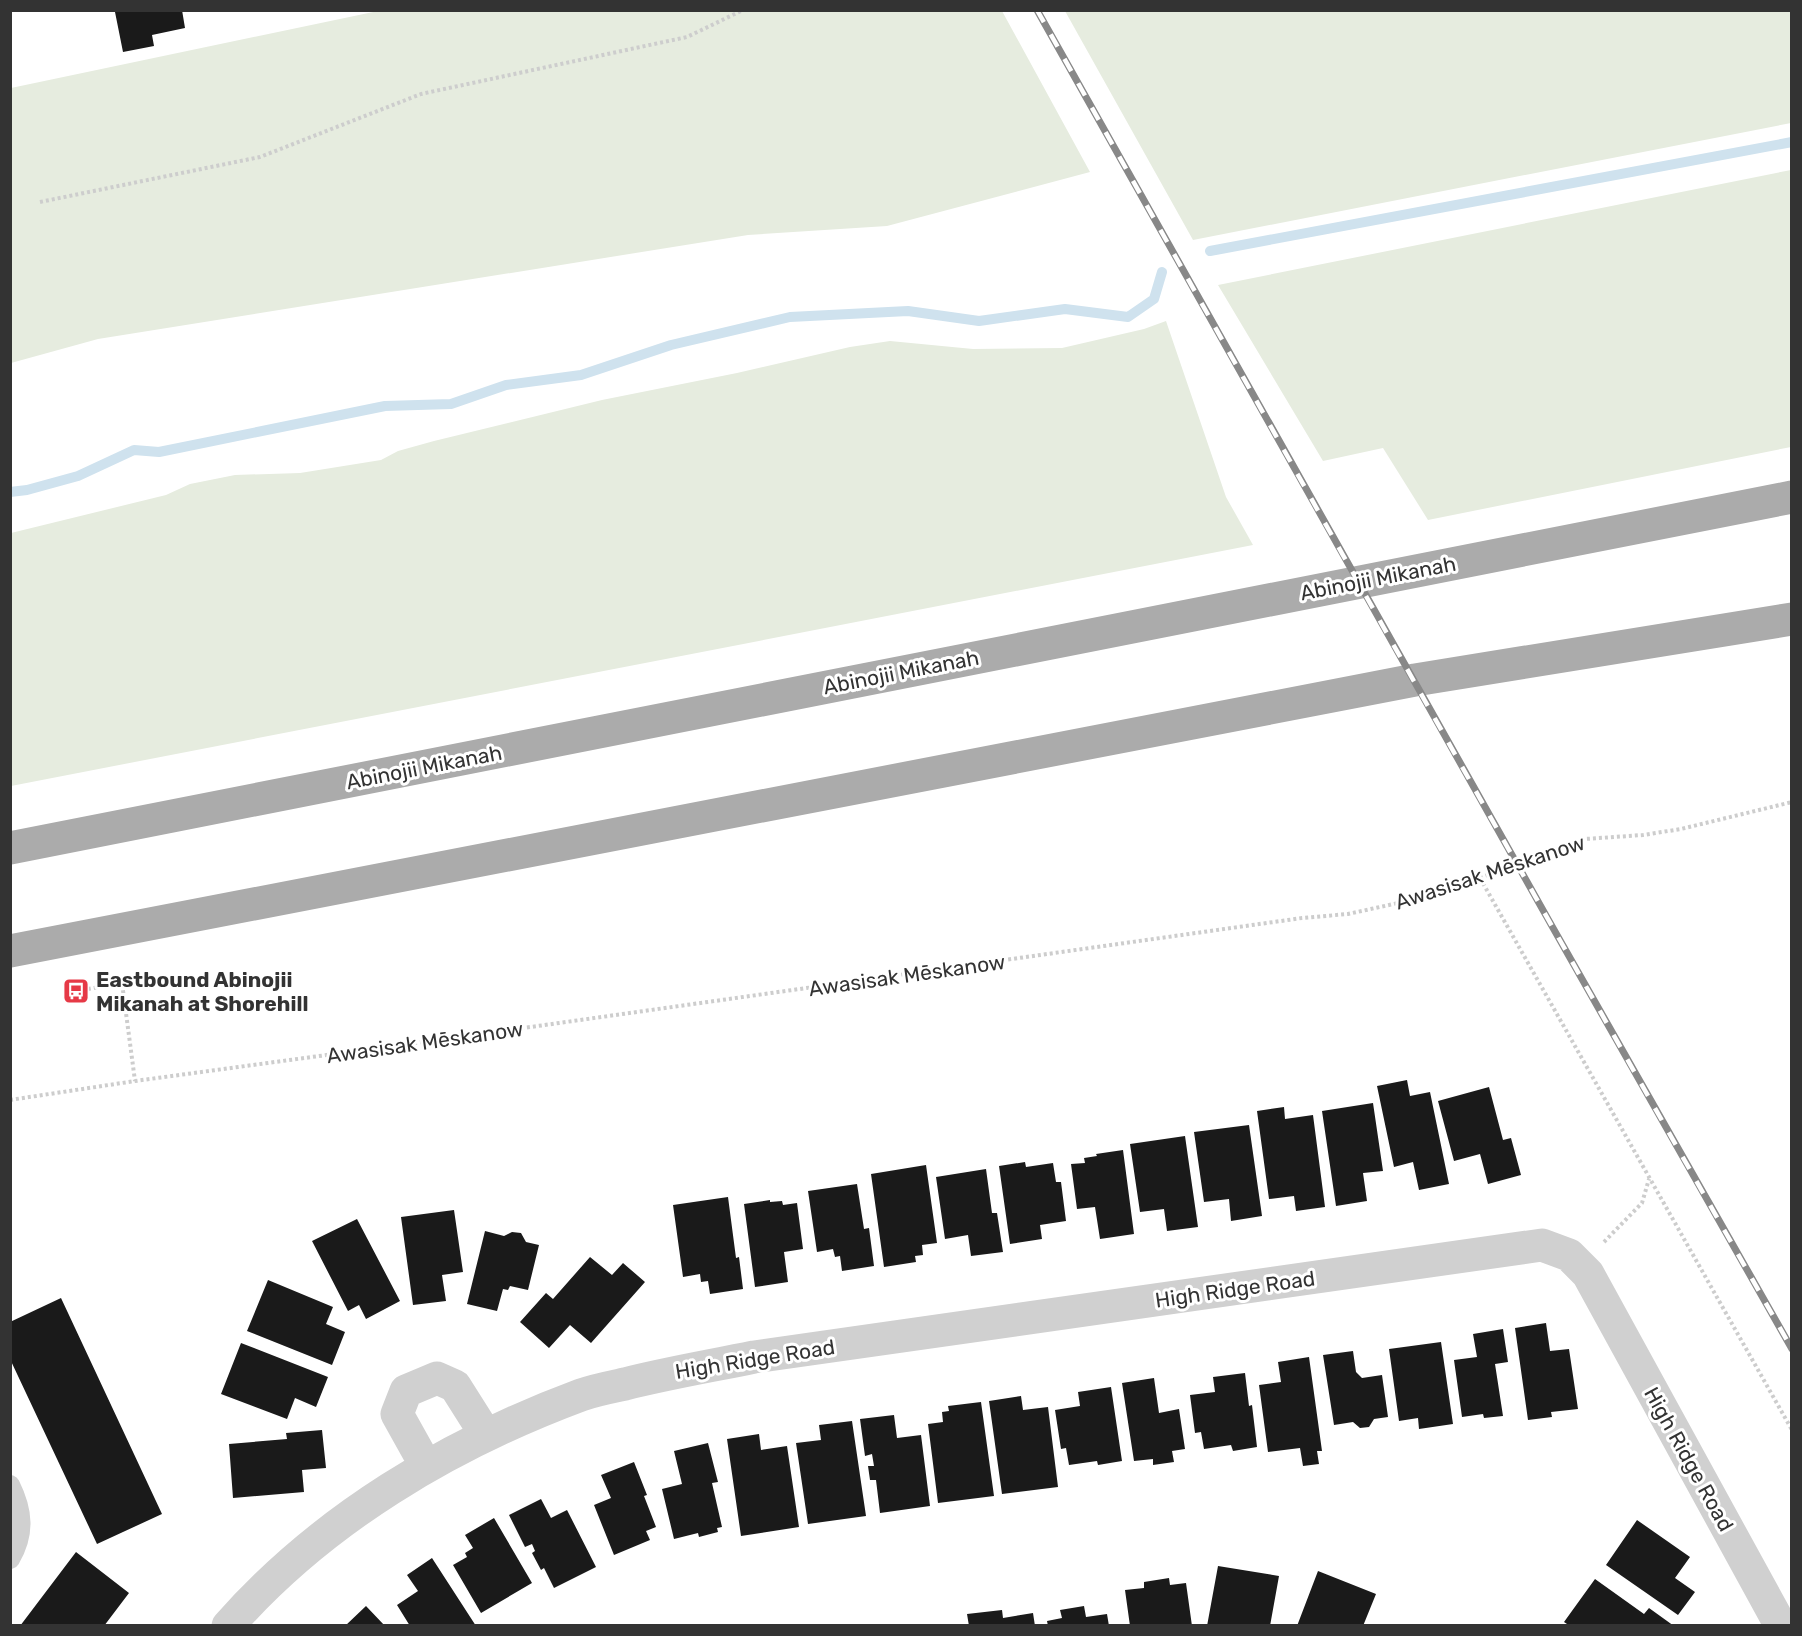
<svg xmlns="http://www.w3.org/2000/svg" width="1802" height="1636" viewBox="0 0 1802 1636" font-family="Rubik,sans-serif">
  <rect width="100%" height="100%" fill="#fff"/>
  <path fill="#e6ecdf" d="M378 11H1002L1090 172 887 226 748 235 98 339 11 363V88Z
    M1065 11H1791V123L1193 240Z
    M1791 170V447L1428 520 1383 448 1323 461 1218 285Z
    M1166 321 1226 497 1253 545 11 786V533L166 495 190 484 235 475 300 473 381 460 398 451 434 441 602 400 737 373 850 347 890 341 973 349 1062 348 1144 329Z"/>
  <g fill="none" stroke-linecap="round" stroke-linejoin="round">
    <path stroke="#cfe2ee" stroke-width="10" d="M1210 251 1792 142
      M10 492 27 490 78 476 134 450 159 452 385 406 451 404 506 385 581 375 671 345 790 317 908 311 979 321 1065 309 1128 317 1154 299 1162 272"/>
  </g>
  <path fill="#1a1a1a" d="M121 10H182L185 28 152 35 154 46 123 52 115 12Z
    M1407 1080 1410 1096 1430 1092 1449 1184 1419 1190 1413 1162 1394 1167 1377 1086Z
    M1489 1087 1503 1140 1511 1138 1521 1175 1488 1184 1480 1154 1454 1161 1438 1101Z
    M1373 1103 1383 1171 1363 1173 1367 1201 1336 1206 1322 1111Z
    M1284 1107 1285 1119 1313 1115 1325 1207 1296 1211 1294 1196 1269 1199 1257 1111Z
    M1249 1125 1262 1216 1231 1221 1229 1199 1204 1202 1194 1132Z
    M1185 1136 1198 1227 1167 1231 1164 1209 1140 1212 1130 1144Z
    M1123 1150 1134 1234 1100 1239 1095 1207 1077 1209 1071 1164 1085 1163 1084 1158 1097 1156 1096 1154Z
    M1025 1162 1026 1167 1053 1163 1056 1182H1061L1066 1221 1040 1225 1042 1239 1010 1244 999 1166Z
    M926 1165 937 1243 922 1245 923 1255 915 1256 916 1262 884 1267 871 1174Z
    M986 1169 992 1213H997L1003 1252 971 1256 968 1235 945 1239 936 1177Z
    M857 1184 864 1229 869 1228 874 1266 842 1271 840 1256 835 1257 833 1249 817 1252 808 1191Z
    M728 1197 736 1258 739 1257 743 1289 710 1294 708 1281 701 1282 700 1274 683 1277 673 1205Z
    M770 1200V1202L782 1201 783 1205 797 1203 803 1249 784 1252 788 1282 755 1287 744 1204Z
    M454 1210 463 1272 442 1275 446 1301 413 1305 401 1217Z
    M357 1219 400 1301 366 1319 359 1305 348 1311 312 1241Z
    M485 1231 504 1236 512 1232 521 1233 526 1242 539 1245 528 1290 510 1286 508 1290 503 1289 497 1311 467 1304Z
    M590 1257 612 1275 623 1263 645 1282 591 1343 570 1325 549 1348 520 1322 546 1293 553 1299Z
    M268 1280 333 1307 326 1324 345 1332 332 1365 247 1331Z
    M61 1298 162 1514 97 1544 10 1359V1322Z
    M1546 1323 1550 1351 1569 1349 1578 1409 1551 1412 1552 1417 1528 1420 1515 1328Z
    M1503 1329 1508 1362 1495 1364 1503 1416 1484 1418 1483 1414 1462 1417 1454 1360 1477 1357 1473 1334Z
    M1441 1342 1453 1424 1419 1429 1418 1418 1399 1421 1389 1349Z
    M241 1343 328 1377 316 1407 295 1398 287 1419 221 1394Z
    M1353 1351 1356 1372 1362 1378 1382 1375 1388 1417 1374 1419 1369 1427 1360 1428 1353 1422 1334 1425 1323 1355Z
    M1309 1357 1322 1451H1317L1319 1464 1303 1466 1300 1448 1268 1452 1259 1385 1281 1382 1278 1362Z
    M1245 1373 1249 1406 1252 1405 1257 1447 1233 1451 1231 1445 1204 1449 1201 1432 1195 1433 1190 1395 1215 1392 1213 1377Z
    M1154 1378 1159 1413 1179 1409 1185 1449 1172 1451 1174 1462 1153 1465V1459L1134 1461 1122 1383Z
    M1111 1387 1122 1461 1098 1465 1097 1461 1069 1465 1066 1448 1061 1449 1055 1410 1080 1406 1078 1392Z
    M1021 1396 1023 1410 1048 1407 1058 1487 1002 1494 989 1401Z
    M981 1402 994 1496 938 1503 928 1424 943 1422 942 1412 949 1411 948 1406Z
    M894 1415 897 1438 921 1435 930 1506 880 1513 876 1480H870L868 1466H874L872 1454 865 1456 860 1419Z
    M852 1421 866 1516 808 1524 796 1443 821 1440 819 1425Z
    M322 1430 326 1468 302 1470 304 1492 233 1498 229 1444 287 1439 286 1433Z
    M759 1434 761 1450 787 1446 799 1527 741 1536 727 1439Z
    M708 1443 718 1482 712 1483 722 1527 717 1528 718 1532 699 1537 698 1533 674 1539 662 1489 682 1484 674 1451Z
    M634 1462 647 1495 644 1496 656 1527 646 1531 650 1540 614 1555 594 1505 611 1498 601 1475Z
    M541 1499 551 1518 567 1510 596 1567 554 1588 544 1568 541 1570 532 1553 535 1551 532 1544 525 1547 509 1515Z
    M494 1518 532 1583 481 1613 453 1565 467 1557 465 1553 473 1548 465 1535Z
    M1637 1520 1690 1557 1675 1578 1695 1592 1678 1615 1606 1565Z
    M76 1552 129 1593 104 1626H20Z
    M432 1558 476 1626H410L397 1605 418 1591 407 1575Z
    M1218 1566 1279 1576 1270 1626H1207Z
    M1318 1571 1376 1594 1363 1626H1297Z
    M1169 1578 1170 1585 1186 1583 1192 1626H1130L1125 1590 1144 1588V1582Z
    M1595 1579 1644 1614 1649 1608 1674 1626H1570L1564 1622Z
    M366 1606 385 1626H345Z
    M1084 1606 1086 1617 1107 1614 1109 1626H1048L1047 1621 1062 1618 1060 1610Z
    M1002 1610 1003 1618 1033 1613 1035 1626H969L967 1614Z"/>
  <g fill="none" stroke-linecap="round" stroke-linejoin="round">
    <path stroke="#cdcdcd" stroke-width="4" stroke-dasharray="3 3" stroke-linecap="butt" d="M40 202 260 157 421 94 687 37 743 10
      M1480 878 1792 1430
      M76 991 122 983 135 1081
      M10 1100 135 1081 474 1035 1302 918 1348 914 1430 896 1585 839 1643 835 1681 829 1792 802
      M1604 1242 1642 1203 1649 1179"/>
    <path stroke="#d0d0d0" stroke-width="20" d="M10 1485C23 1511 25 1534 10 1559"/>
    <path stroke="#d0d0d0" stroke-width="33" d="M426 1466 397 1414 406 1391 437 1378 455 1386 486 1435
      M228 1626C322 1519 449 1444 581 1395 595 1390 611 1387 625 1384 668 1373 711 1366 754 1357L1542 1245 1569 1255 1588 1274 1781 1626"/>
    <path stroke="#ababab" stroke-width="33" d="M10 848 1792 497
      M10 951 1415 680 1792 619"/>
    <defs>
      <path id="rail" d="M1037 10C1288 457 1538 904 1792 1349"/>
    </defs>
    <use href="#rail" stroke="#888" stroke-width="7"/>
    <use href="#rail" stroke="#fff" stroke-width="4.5" stroke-dasharray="14" stroke-linecap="butt"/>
  </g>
  <defs>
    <symbol id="bus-square" viewBox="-11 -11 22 22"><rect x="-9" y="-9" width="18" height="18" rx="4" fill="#e63946" stroke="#fff"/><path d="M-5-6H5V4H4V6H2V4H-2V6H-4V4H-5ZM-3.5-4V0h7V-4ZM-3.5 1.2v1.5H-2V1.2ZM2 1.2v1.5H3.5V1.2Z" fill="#fff"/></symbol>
  </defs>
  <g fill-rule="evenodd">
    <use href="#bus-square" x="61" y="976" width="30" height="30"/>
  </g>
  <g text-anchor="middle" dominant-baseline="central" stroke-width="6" stroke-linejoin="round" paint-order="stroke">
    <g font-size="21" fill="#333" stroke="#fff">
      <text transform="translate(1378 578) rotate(-11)">Abinojii Mikanah</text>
      <text transform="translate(901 672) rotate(-11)">Abinojii Mikanah</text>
      <text transform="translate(424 767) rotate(-11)">Abinojii Mikanah</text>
      <text transform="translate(1490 872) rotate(-18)">Awasisak Mēskanow</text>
      <text transform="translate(907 975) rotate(-8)">Awasisak Mēskanow</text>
      <text transform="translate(425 1042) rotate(-8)">Awasisak Mēskanow</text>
      <text transform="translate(1235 1289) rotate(-8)">High Ridge Road</text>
      <text transform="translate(755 1359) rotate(-9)">High Ridge Road</text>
      <text transform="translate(1689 1459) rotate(61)">High Ridge Road</text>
    </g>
    <g font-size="21" font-weight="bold" fill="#333" stroke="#fff" text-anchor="start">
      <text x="96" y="979">Eastbound Abinojii<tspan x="96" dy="24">Mikanah at Shorehill</tspan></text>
    </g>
  </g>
  <rect width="1802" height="1636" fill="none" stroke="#333333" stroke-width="24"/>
</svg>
